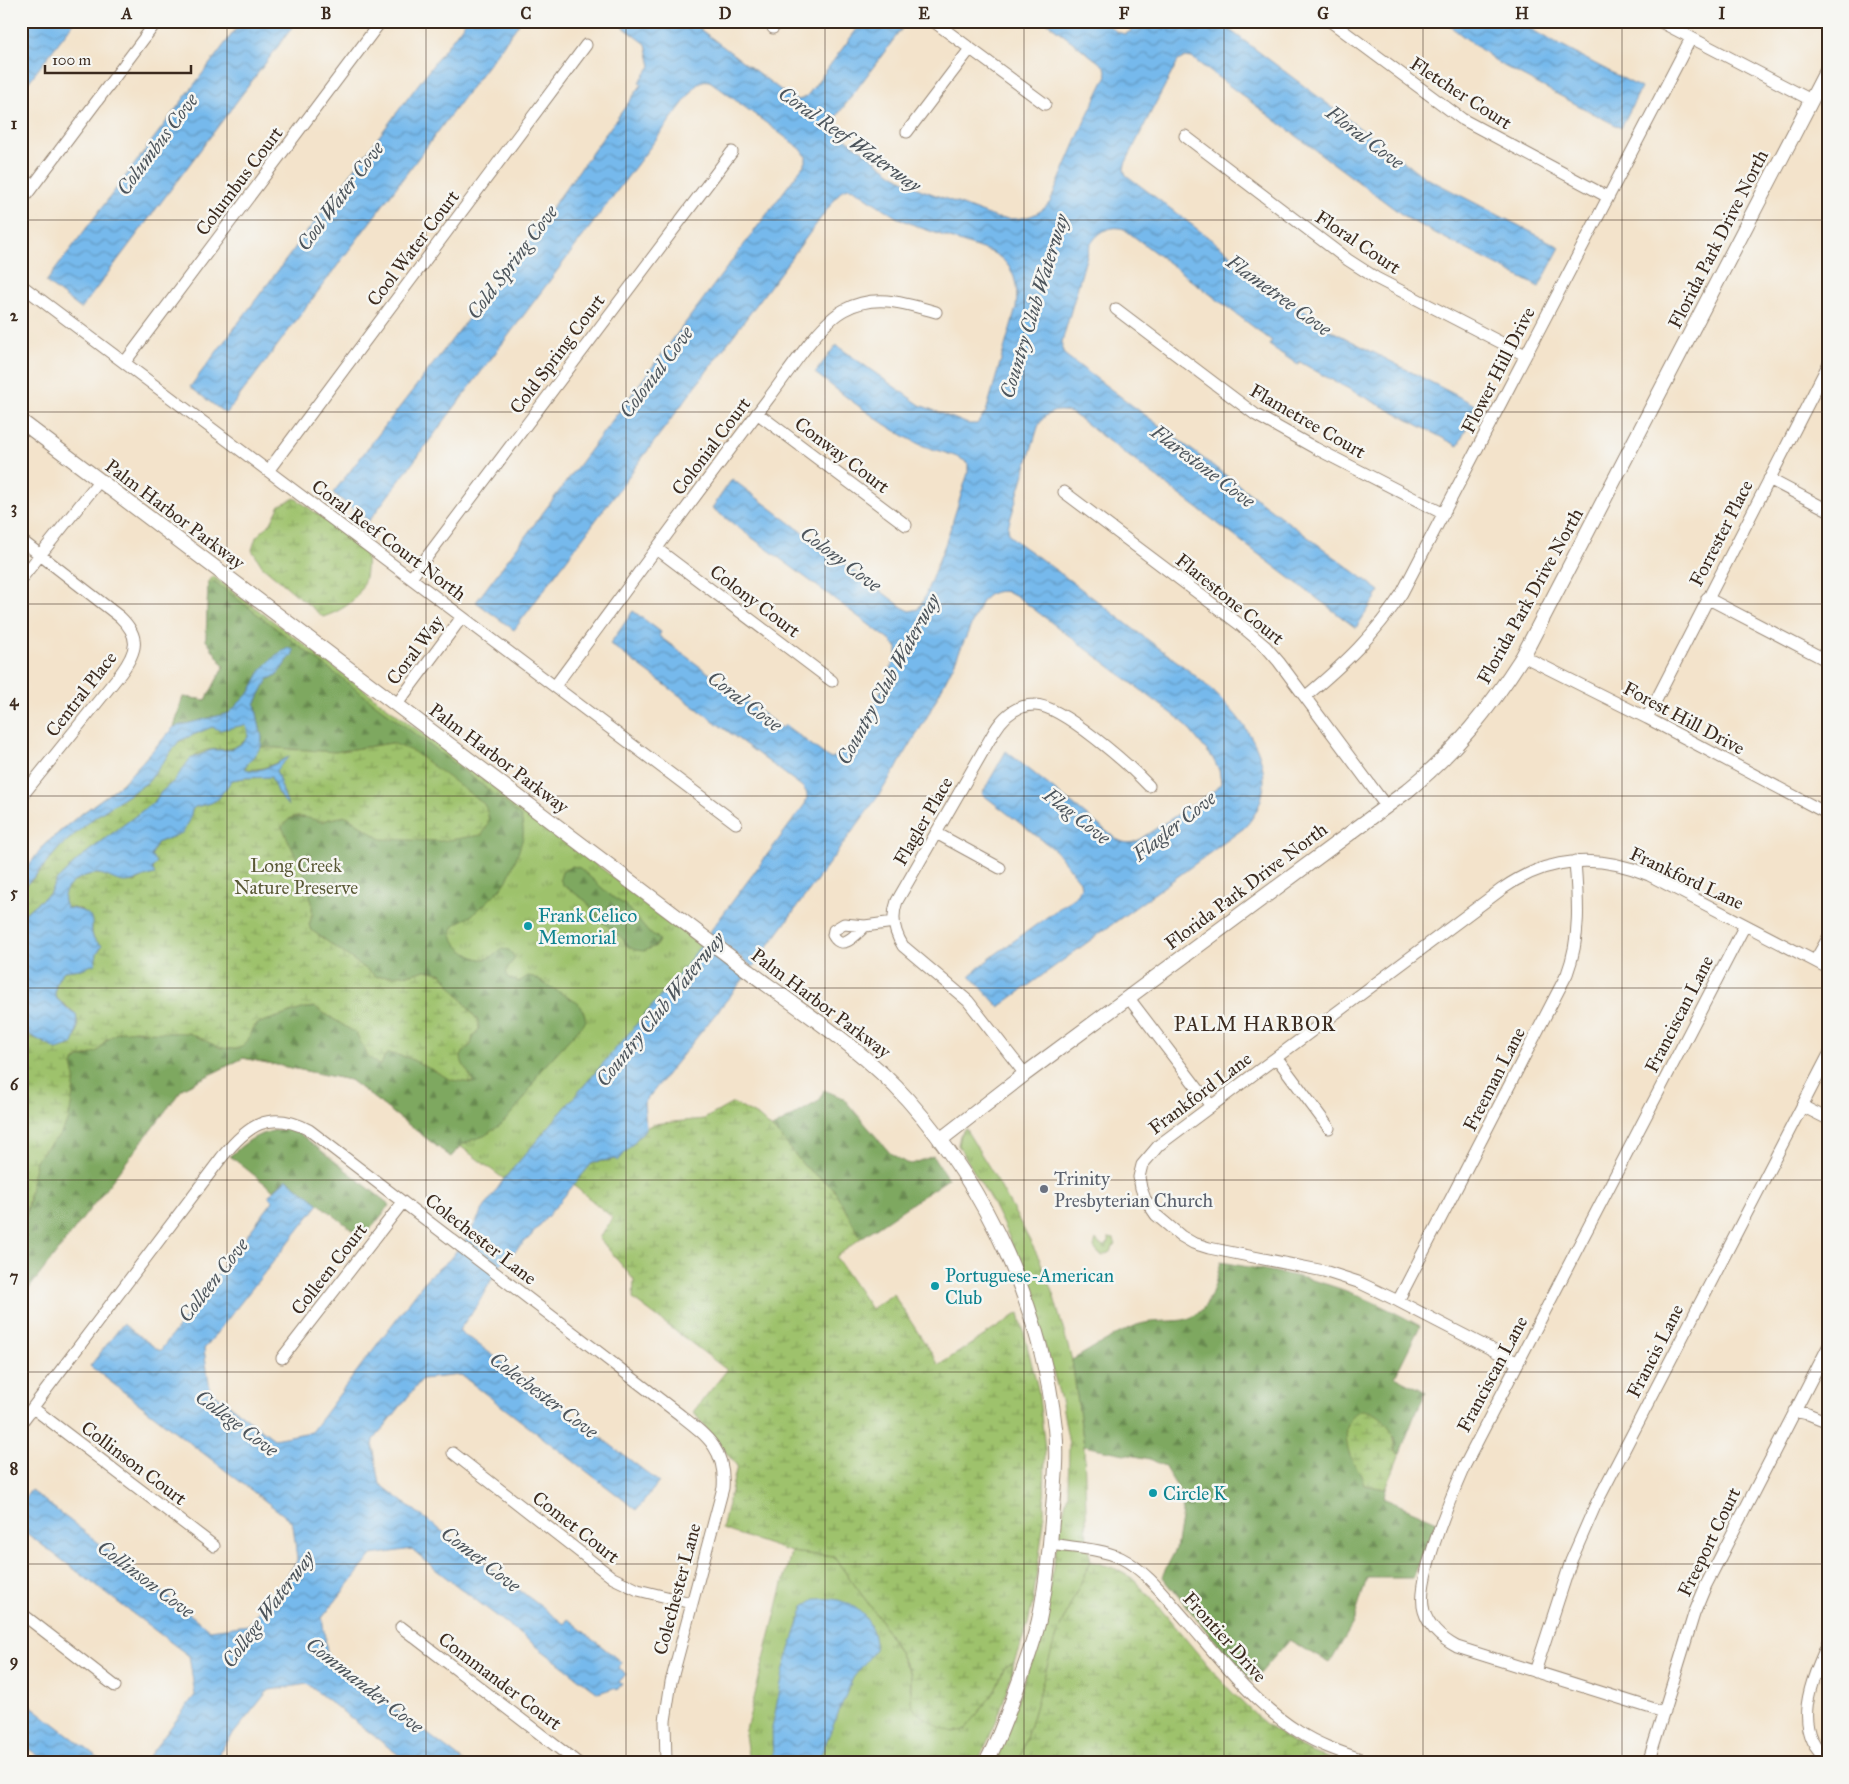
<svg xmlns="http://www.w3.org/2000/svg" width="1849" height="1784" viewBox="0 0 1849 1784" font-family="'IM FELL Great Primer',serif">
  <defs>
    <pattern id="grass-tufts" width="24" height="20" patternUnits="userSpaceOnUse" patternTransform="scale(1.25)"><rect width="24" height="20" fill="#9ec26c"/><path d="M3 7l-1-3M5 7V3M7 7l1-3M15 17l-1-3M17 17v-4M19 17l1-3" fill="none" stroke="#829e58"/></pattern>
    <pattern id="forest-firs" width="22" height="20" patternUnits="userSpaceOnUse" patternTransform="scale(1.25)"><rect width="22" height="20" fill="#7ea860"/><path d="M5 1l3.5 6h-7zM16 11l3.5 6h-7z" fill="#68894f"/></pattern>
    <pattern id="wetland-marsh" width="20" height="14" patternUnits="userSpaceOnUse" patternTransform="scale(1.25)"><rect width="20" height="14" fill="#9ec26c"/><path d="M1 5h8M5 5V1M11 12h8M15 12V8" fill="none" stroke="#829e58"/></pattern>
    <pattern id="cemetery-stones" width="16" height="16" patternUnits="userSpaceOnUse" patternTransform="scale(1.25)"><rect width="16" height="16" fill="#9ec26c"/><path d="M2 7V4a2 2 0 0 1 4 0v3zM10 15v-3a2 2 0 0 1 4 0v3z" fill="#829e58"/></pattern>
    <pattern id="water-waves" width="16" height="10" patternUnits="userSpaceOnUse" patternTransform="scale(1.25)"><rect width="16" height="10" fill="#76b9ec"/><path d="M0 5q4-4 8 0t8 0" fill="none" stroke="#6297bf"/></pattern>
  </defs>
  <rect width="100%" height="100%" fill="#f6f6f2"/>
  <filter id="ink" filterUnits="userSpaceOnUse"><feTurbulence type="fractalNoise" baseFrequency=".02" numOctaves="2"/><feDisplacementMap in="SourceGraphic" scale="10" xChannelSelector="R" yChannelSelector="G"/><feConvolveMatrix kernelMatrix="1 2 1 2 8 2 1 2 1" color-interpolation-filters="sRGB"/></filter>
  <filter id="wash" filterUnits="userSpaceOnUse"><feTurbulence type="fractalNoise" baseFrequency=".0096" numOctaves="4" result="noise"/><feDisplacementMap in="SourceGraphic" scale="20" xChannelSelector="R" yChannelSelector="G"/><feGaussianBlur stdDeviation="1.12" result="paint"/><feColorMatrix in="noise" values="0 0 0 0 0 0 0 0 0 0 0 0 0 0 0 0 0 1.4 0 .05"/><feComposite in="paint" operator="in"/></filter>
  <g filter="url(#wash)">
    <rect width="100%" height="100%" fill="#f3e3cb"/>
    <path fill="url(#grass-tufts)" stroke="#6c7645" d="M213 576 702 944 677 977 504 1179 460 1146 451 1157 350 1080 243 1058 183 1088 43 846 76 818 122 784 174 727 183 697 206 700 224 666 206 640 208 583Z
      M965 1128 994 1175 1021 1224 1040 1260 1054 1297 1072 1360 1084 1446 1087 1543 1091 1561 1056 1636 1019 1763H992L1003 1745 1043 1623 1061 1522 1068 1493 1069 1445 1062 1404 1052 1368 1010 1239 992 1202 958 1145 960 1135Z
      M791 1552 834 1557 882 1622 911 1675 910 1687 916 1711 929 1720 994 1692 1005 1667 1014 1663C1005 1701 995 1728 977 1763H749L745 1734Z"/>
    <path fill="url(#forest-firs)" stroke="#5c693f" d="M215 582 507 804 521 817C522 822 524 830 523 836 522 844 510 875 506 882 503 887 479 910 473 914 467 920 455 921 452 929 448 943 473 961 485 959 492 958 496 954 501 949L509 950 514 956V960C509 965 504 971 508 978L519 982 528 976 533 977 578 1003 583 1009 586 1021 540 1071 524 1099 502 1124 484 1136 472 1140 460 1146 451 1157 350 1080 243 1058 183 1088 21 1299V1238L29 1201 30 1183 36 1160 50 1144 59 1136 69 1119 72 1065C77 1056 84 1058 91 1054 101 1047 108 1037 119 1032 128 1028 139 1032 149 1032 162 1033 175 1030 188 1033 205 1036 216 1049 234 1049L259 1023 305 1008 314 1007 356 1033 363 1046 383 1061 384 1057 389 1053 409 1058 430 1068 471 1077C461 1063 455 1056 471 1045L473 1036 479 1029 478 1021 442 974 426 970 412 974 377 977 311 930 309 925 312 915 299 864 281 827 288 820 295 817 299 818 309 817 322 822 329 819 347 816 381 839 392 743 335 752 261 747 262 738 255 704 268 679C281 676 283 663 292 656L276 655 262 669 250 692 229 713 174 727 183 697 206 700 224 666 206 640 208 583Z
      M572 866 580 868 611 896 625 905 649 933 656 936 659 940 656 946 644 951 635 950 627 946 623 939 599 919 586 901 563 885 560 879 562 872Z
      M824 1090 843 1098 890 1153 906 1163 912 1164 933 1156 948 1179 861 1238 833 1188 804 1166 781 1137 772 1128 819 1101Z
      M285 1129 299 1133 390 1205 363 1238 287 1179 273 1190 230 1156C249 1139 259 1132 285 1129Z
      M1221 1262C1257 1269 1294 1274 1329 1285 1361 1295 1391 1310 1420 1326L1395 1376 1426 1392 1414 1417 1400 1453 1396 1451 1395 1438 1349 1453 1362 1474 1364 1485 1386 1489 1383 1498 1437 1521 1413 1578H1367L1353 1624 1330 1663 1289 1640 1253 1682 1208 1633 1162 1576 1176 1549 1183 1506 1180 1492 1164 1466 1150 1459 1084 1446 1072 1360C1093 1348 1115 1334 1137 1325 1152 1320 1167 1322 1183 1320 1211 1314 1214 1285 1221 1262Z"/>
    <path fill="url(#wetland-marsh)" stroke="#6c7645" d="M295 498 366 549C369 586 359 605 323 617L262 566 252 550 256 537 271 523 280 505Z
      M239 725H245L248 730V737C230 758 215 743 197 754 188 760 181 773 174 781 167 788 160 793 155 801L81 857 56 881 49 894 34 905 21 917V889L36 876 60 847 95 817 148 782 179 741 212 727 220 730Z
      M392 743 414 752 484 804C490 817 490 823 482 835L441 841 381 839 347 816 329 819 322 822C313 819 304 816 294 817 289 817 285 824 282 827L304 874 312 903V915L309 925 311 930 377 977 412 974 426 970 442 974 478 1021 479 1029 473 1036 471 1045C451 1059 467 1066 473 1082L472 1083 452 1080 409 1058 389 1053 384 1057 381 1065 377 1064 368 1056 356 1033 314 1007 305 1008 259 1023 252 1028 248 1040 242 1047 234 1049 221 1048 189 1033 148 1032 136 1030 118 1032 105 1041 99 1050 89 1055 81 1057 75 1060 72 1065 75 1078 69 1119 59 1136 50 1144 36 1160 21 1238V1030L57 1050 76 1037 78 1026 76 1014 55 997C55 986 56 979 64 971L81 969 97 953 102 946C94 941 91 935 92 926L81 909 67 908C54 890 80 874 96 874 108 874 123 880 135 882L146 876 154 874 151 857 157 843 170 838 189 822 192 810 195 807 211 803 232 780 244 778 272 777 277 792 287 804 276 770 288 758 264 768 245 770V765L261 747 335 752Z
      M733 1103 759 1117 781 1137 804 1166 833 1188 861 1238 836 1257 871 1309 893 1294 939 1365 1019 1313 1038 1389 1045 1449 1044 1520 1033 1601 1028 1624 1014 1663 1005 1667 994 1692 965 1730 954 1732 941 1728 916 1712 911 1702V1674L882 1622 834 1557 791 1552 722 1529 737 1466 693 1412 727 1370 633 1299 634 1280 599 1238 613 1218 573 1185 593 1162 616 1159 618 1161 646 1128 653 1124 704 1119Z
      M1361 1410C1384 1412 1394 1430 1396 1451L1400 1453 1386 1489 1364 1485C1361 1469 1352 1465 1349 1452 1344 1437 1345 1417 1361 1410Z
      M1091 1561 1114 1568 1132 1578C1183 1629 1227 1701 1288 1740 1304 1751 1323 1756 1341 1763H1019L1056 1636Z"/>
    <path fill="url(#cemetery-stones)" stroke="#6c7645" d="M1109 1238 1114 1239 1116 1245 1113 1246 1111 1252 1103 1256 1098 1253 1094 1248 1096 1239 1100 1245 1105 1246 1109 1242Z"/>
    <path fill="url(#water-waves)" stroke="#587285" d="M21 21H75L21 92Z
      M242 21H297L81 309 46 282Z
      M466 21H521L226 414 190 387Z
      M615 21H697L701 30 790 97 799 100 807 96 863 21H903L906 23 836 117 833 123 836 131 893 174 917 188 997 218C1017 220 1037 219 1050 202L1086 118 1107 75 1105 67 1100 63 1045 21H1103L1117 32 1125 34 1131 31 1138 21H1218L1423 176 1560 247 1539 287 1408 219 1192 58 1185 57 1178 61 1151 112 1125 164 1124 170 1126 175 1332 331 1477 406 1458 446 1328 378 1300 362 1298 365 1269 345 1272 341 1124 229C1109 224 1095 234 1089 248L1062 342V349L1065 355 1380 591 1356 628 1073 414C1058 407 1044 412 1038 427L1008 527 1009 534C1017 544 1032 552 1042 560 1074 583 1105 607 1136 631 1181 665 1263 717 1264 780 1264 797 1257 815 1244 828L999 1007 970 975 993 956 1076 896 1081 888 1080 881 1055 850 982 794 1006 751 1116 839C1124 843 1128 844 1137 841L1215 790 1221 783 1219 770 1212 757 1182 721 1015 595C1001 588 989 591 981 603L953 666 927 717 897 767 879 795 753 967 709 933 805 804C809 795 807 791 800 785L610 644 633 611 661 632 659 636 782 728 785 725 829 758C856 758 886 678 897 655V648L891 641 712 508 732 479 902 607 910 611 918 609 923 601 946 542 968 473V464C961 455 931 450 919 444 881 425 848 398 815 373L836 345 920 405 968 424H977L986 412 1016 308C1019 284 1014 263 991 252L921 228 896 217 854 189 848 188 841 191 514 630 476 602 806 162V156L801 149 711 82C705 79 701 81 696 86L369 521 333 493 513 261 642 84 639 82 651 66 646 44Z
      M1443 21H1517L1548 39 1641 88 1621 128 1500 64Z
      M288 648 294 650 292 656C282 664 282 675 268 679L255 704 262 738 261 747 244 768C256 776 279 762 290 756L276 770 288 806 277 792 271 777 244 778 232 780 218 799 211 803 195 807 192 810 189 822 182 833 157 843 151 856 157 863 152 868 155 874C144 876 136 882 125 882 116 882 108 875 99 874 82 872 54 890 67 908 112 913 77 933 102 945L97 953 95 964 81 969 64 971C56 979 55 986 55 997L68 1009 76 1014C78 1026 78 1034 72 1045L57 1050 21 1030V917L34 905 49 894 56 881 81 857 155 801 161 792 174 781 190 759 211 750H229L243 743 248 737V730L245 725 220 730 212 727 179 741 148 782 95 817 60 847 35 876 21 889V871L30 864 43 846 76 818 122 784 174 727 229 713 250 692 262 669 276 655Z
      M702 944 746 976 644 1103 646 1128 618 1161 616 1159 593 1162 530 1237 500 1265 476 1307 459 1330 468 1338H470L659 1482 637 1510 461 1375 422 1379 374 1440 373 1446 380 1484 564 1624 568 1619 621 1662 619 1669 626 1674 619 1682 622 1684 617 1690 614 1688 598 1693 435 1569 412 1549 372 1555 322 1618 328 1658 466 1763H409L307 1684 270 1690 267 1692 219 1752 220 1763H126L146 1760 195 1695 189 1656 21 1529V1503L31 1490 210 1630 248 1625 296 1563 297 1559 293 1525 290 1520 90 1366 123 1324 160 1351 273 1201 268 1196 287 1179 319 1204 204 1349 210 1390 274 1439 311 1432 428 1277 449 1260 467 1238 482 1211 504 1179 677 977Z
      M815 1599C822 1599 831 1598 838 1600 862 1606 876 1626 875 1650L853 1678 822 1752 816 1763H773L772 1728 784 1668 804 1606Z
      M21 1698 105 1763H48L21 1743Z"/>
  </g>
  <g filter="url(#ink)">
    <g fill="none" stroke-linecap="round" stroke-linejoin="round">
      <defs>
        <path id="minor" d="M933 21 1045 104
          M1330 21 1462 119 1608 197
          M1659 21 1811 100
          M773 28 778 21
          M907 132 970 49
          M1185 136 1348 260 1376 278 1525 355
          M21 202 157 21
          M21 285 736 823
          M1116 309 1256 415 1315 448 1444 514
          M125 362 381 21
          M757 413 906 525
          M268 471 586 45
          M1769 479 1828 510
          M1064 492 1239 624 1266 647 1279 662 1386 806
          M21 540 120 617C141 637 137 651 121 673L22 796
          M657 549 832 681
          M411 578 732 152
          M21 579 100 480
          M1707 598 1828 661
          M1523 656 1647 718 1828 814
          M555 686C626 590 696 494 768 399 787 375 819 323 844 310 875 293 904 303 936 312
          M1306 696C1344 664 1375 635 1402 593L1691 38
          M397 704 462 617
          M1647 718 1828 365
          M936 833 1000 868
          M865 926C856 934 842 952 833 935L834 930 844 924 865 926 894 922
          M1815 961 1828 938
          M1128 997 1211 1106
          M1277 1058 1329 1128
          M1025 1074 968 1001 903 946C894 932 891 917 897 901L994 732C1003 717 1016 705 1034 705 1061 704 1130 766 1149 786
          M1802 1106 1828 1119
          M1398 1301 1567 974C1581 937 1578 900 1575 861
          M282 1358 403 1202
          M1518 1363 1398 1301 1358 1282 1324 1271 1209 1248 1193 1243 1181 1236 1156 1215 1145 1199 1141 1188 1139 1177 1142 1165 1159 1145 1502 889C1547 857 1598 853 1649 875L1828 968
          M33 1408 214 1546
          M1794 1411 1808 1414 1828 1422
          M21 1423 222 1157C247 1126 269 1109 309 1130L679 1414C707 1436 726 1449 723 1488L671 1682 665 1721 666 1763
          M453 1453 613 1578 638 1590 691 1603
          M1051 1544C1073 1548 1100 1548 1121 1558 1147 1571 1167 1599 1187 1621 1221 1660 1254 1704 1299 1732 1322 1747 1347 1754 1372 1763
          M21 1613 115 1686
          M401 1627 578 1763
          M1828 1643C1812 1679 1789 1730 1828 1760
          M1535 1672 1571 1561 1595 1506 1828 1056
          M1664 1712 1457 1647C1442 1639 1429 1628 1424 1611 1415 1582 1451 1497 1464 1467L1745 925
          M1648 1763 1694 1614 1706 1585 1828 1347"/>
        <path id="tertiary" d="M21 421 766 984C816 1020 867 1054 908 1100 988 1190 1042 1309 1055 1428 1058 1455 1055 1481 1053 1508 1050 1546 1047 1583 1039 1620 1033 1646 1023 1671 1014 1696 1006 1719 997 1742 986 1763
          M940 1140 1025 1074 1407 791C1457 750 1489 709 1523 656L1828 68"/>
      </defs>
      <use href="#minor" stroke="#978674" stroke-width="13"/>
      <use href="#tertiary" stroke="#978674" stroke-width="16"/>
      <use href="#minor" stroke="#fff" stroke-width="11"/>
      <use href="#tertiary" stroke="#fff" stroke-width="14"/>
    </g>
  </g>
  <path fill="none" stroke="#3b2a1e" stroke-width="1" stroke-opacity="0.55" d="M227 21V1763M426 21V1763M626 21V1763M825 21V1763M1024 21V1763M1224 21V1763M1423 21V1763M1622 21V1763M21 220H1828M21 412H1828M21 604H1828M21 796H1828M21 988H1828M21 1180H1828M21 1372H1828M21 1564H1828"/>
  <g fill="#0f9aa8" stroke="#f6f6f2" stroke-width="2">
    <circle cx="528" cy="926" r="5"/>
    <circle cx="935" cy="1286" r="5"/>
    <circle cx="1153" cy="1493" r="5"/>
  </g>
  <circle fill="#6b7280" stroke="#f6f6f2" stroke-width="2" cx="1044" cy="1189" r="5"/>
  <g text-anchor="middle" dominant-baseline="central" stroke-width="5" stroke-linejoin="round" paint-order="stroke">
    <g font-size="19" fill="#3b2a1e" stroke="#f6f6f2">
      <text transform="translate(1461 93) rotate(33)">Fletcher Court</text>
      <text transform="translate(239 181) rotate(-53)">Columbus Court</text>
      <text transform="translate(1718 239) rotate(-63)">Florida Park Drive North</text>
      <text transform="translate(1358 242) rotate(34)">Floral Court</text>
      <text transform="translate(413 248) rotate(-53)">Cool Water Court</text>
      <text transform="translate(557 354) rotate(-53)">Cold Spring Court</text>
      <text transform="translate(1498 370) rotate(-63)">Flower Hill Drive</text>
      <text transform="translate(1308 421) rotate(30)">Flametree Court</text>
      <text transform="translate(711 446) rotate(-53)">Colonial Court</text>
      <text transform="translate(842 455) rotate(37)">Conway Court</text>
      <text transform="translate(175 514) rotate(37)">Palm Harbor Parkway</text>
      <text transform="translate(1721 533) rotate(-63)">Forrester Place</text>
      <text transform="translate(389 540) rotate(37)">Coral Reef Court North</text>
      <text transform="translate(1530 596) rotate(-61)">Florida Park Drive North</text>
      <text transform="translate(1230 599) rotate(39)">Flarestone Court</text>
      <text transform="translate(755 601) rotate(37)">Colony Court</text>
      <text transform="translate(415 650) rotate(-53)">Coral Way</text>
      <text transform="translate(81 694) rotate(-52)">Central Place</text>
      <text transform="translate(1684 718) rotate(28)">Forest Hill Drive</text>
      <text transform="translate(499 758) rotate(37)">Palm Harbor Parkway</text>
      <text transform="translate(923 821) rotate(-60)">Flagler Place</text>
      <text transform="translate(1687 878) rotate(25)">Frankford Lane</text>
      <text transform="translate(1246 886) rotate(-37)">Florida Park Drive North</text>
      <text transform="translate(821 1003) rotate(37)">Palm Harbor Parkway</text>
      <text transform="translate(1679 1014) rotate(-63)">Franciscan Lane</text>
      <text transform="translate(1494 1079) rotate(-63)">Freeman Lane</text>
      <text transform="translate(1200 1093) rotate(-37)">Frankford Lane</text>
      <text transform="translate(481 1239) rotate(38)">Colechester Lane</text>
      <text transform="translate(329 1269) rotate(-52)">Colleen Court</text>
      <text transform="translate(1655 1351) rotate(-63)">Francis Lane</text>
      <text transform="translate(1492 1374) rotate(-62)">Franciscan Lane</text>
      <text transform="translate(134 1463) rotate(37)">Collinson Court</text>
      <text transform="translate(576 1527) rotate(38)">Comet Court</text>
      <text transform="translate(1709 1542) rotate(-64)">Freeport Court</text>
      <text transform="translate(677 1589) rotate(-75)">Colechester Lane</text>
      <text transform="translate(1225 1637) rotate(48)">Frontier Drive</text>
      <text transform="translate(500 1681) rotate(37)">Commander Court</text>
    </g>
    <g font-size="19" fill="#595835" stroke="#f6f6f2">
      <text x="296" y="865">Long Creek<tspan x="296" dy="22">Nature Preserve</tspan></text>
    </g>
    <g font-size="19" fill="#0d838f" stroke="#f6f6f2" text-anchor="start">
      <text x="538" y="915">Frank Celico<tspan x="538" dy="22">Memorial</tspan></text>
      <text x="945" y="1275">Portuguese-American<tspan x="945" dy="22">Club</tspan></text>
      <text x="1163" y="1493">Circle K</text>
    </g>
    <g font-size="19" fill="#5b616d" stroke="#f6f6f2" text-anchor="start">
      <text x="1054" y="1178">Trinity<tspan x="1054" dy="22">Presbyterian Church</tspan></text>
    </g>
    <g font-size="20" font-style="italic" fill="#4d555c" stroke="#f6f6f2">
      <text transform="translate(1365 137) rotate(37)">Floral Cove</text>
      <text transform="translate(850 139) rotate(35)">Coral Reef Waterway</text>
      <text transform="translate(157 144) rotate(-53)">Columbus Cove</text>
      <text transform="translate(340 196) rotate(-53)">Cool Water Cove</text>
      <text transform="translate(512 262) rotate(-53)">Cold Spring Cove</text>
      <text transform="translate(1279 295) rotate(36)">Flametree Cove</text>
      <text transform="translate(1034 306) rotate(-73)">Country Club Waterway</text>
      <text transform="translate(656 372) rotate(-53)">Colonial Cove</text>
      <text transform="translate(1203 466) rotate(37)">Flarestone Cove</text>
      <text transform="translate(841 559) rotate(37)">Colony Cove</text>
      <text transform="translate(888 679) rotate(-61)">Country Club Waterway</text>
      <text transform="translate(745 701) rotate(37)">Coral Cove</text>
      <text transform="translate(1077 816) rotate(38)">Flag Cove</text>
      <text transform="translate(1174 826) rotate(-38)">Flagler Cove</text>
      <text transform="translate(660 1009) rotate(-51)">Country Club Waterway</text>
      <text transform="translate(213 1280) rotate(-52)">Colleen Cove</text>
      <text transform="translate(544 1395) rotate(37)">Colechester Cove</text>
      <text transform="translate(237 1423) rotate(37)">College Cove</text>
      <text transform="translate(481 1559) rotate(38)">Comet Cove</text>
      <text transform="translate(146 1579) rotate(37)">Collinson Cove</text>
      <text transform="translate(268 1609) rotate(-53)">College Waterway</text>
      <text transform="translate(365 1685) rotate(38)">Commander Cove</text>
    </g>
    <g font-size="20" letter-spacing="1" fill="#3b2a1e" stroke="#f6f6f2">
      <text x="1255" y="1024">PALM HARBOR</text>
    </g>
  </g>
  <rect width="1849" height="1784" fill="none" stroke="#f6f6f2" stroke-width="55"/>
  <path d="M45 65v8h146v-8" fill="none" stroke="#3b2a1e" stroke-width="2.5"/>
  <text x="52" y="65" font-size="15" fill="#3b2a1e" stroke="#f6f6f2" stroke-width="4" paint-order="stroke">100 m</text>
  <rect x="28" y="28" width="1794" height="1728" fill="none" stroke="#3b2a1e" stroke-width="2"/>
  <g font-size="16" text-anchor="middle" font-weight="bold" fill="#3b2a1e">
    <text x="127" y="19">A</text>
    <text x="326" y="19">B</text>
    <text x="526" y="19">C</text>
    <text x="725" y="19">D</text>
    <text x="924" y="19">E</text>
    <text x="1124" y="19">F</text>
    <text x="1323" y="19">G</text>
    <text x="1522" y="19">H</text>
    <text x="1722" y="19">I</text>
    <text x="14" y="129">1</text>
    <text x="14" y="321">2</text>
    <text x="14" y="513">3</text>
    <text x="14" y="706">4</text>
    <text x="14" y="898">5</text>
    <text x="14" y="1090">6</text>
    <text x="14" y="1282">7</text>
    <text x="14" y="1474">8</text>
    <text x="14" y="1666">9</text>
  </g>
</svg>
